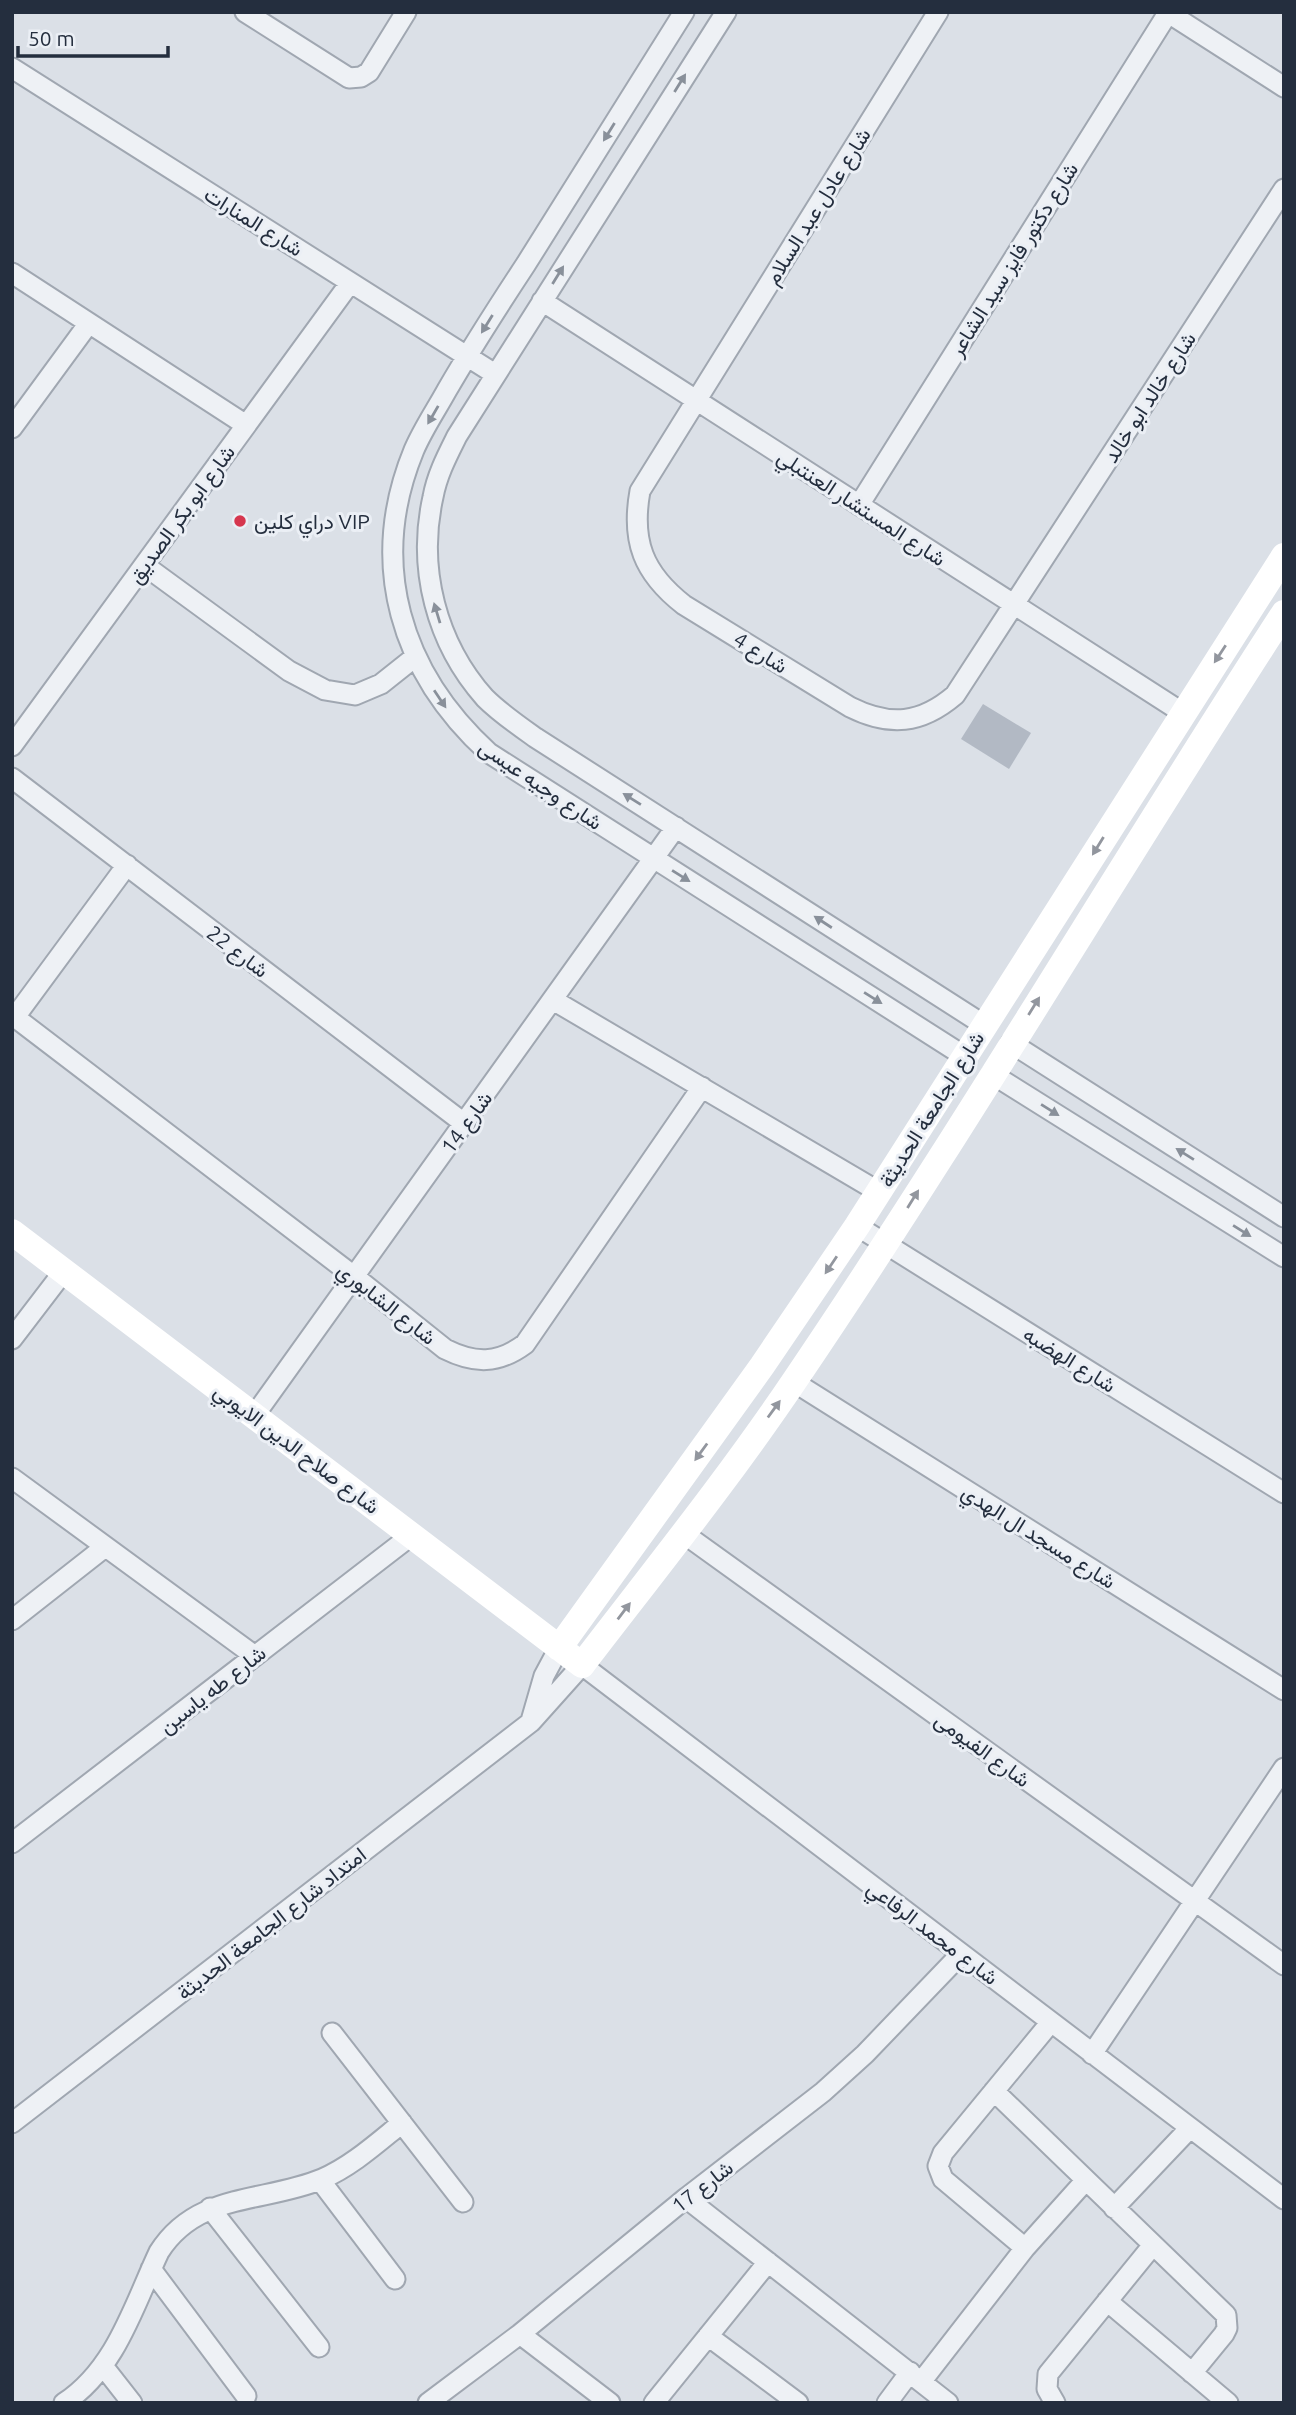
<svg xmlns="http://www.w3.org/2000/svg" width="1296" height="2415" viewBox="0 0 1296 2415" font-family="Ubuntu,Vazirmatn,sans-serif">
  <rect width="100%" height="100%" fill="#dbe0e7"/>
  <path fill="#b2b9c4" d="M983 704 1031 733 1009 769 961 739Z"/>
  <g fill="none" stroke-linecap="round" stroke-linejoin="round">
    <defs>
      <path id="street" d="M245 12 349 78 361 77 369 72 406 12
        M684 12C631 96 579 180 526 264 499 305 472 347 447 390 436 410 423 429 414 450 367 564 401 673 489 753L964 1056
        M726 12 457 436C447 456 437 475 433 497 417 568 436 643 485 698 500 713 519 726 536 738L984 1025
        M938 12 640 491C631 541 643 573 684 605L850 707C890 727 921 724 955 695L1284 189
        M1167 12 1284 87
        M12 68 495 374
        M12 273 246 425
        M542 301 1183 713
        M12 428 89 323
        M859 505 1168 13
        M144 565 289 671 325 690 355 695 381 684 415 657
        M12 746 350 283
        M12 778 465 1124
        M553 1000 879 1192
        M12 1015 355 1277 445 1349C475 1364 498 1364 525 1344L702 1087
        M15 1017 127 865
        M1011 1043 1284 1217
        M992 1074 1284 1257
        M857 1226 1284 1493
        M12 1339 64 1271
        M794 1382 1284 1690
        M254 1416 676 827
        M12 1478 255 1656
        M683 1533 1284 1965
        M12 1620 105 1547
        M531 1721 544 1676 559 1648
        M12 1843 412 1535
        M332 2033 463 2202
        M1092 2054 1284 1768
        M994 2091 1226 2315 1227 2328 1224 2334 1192 2373
        M12 2123 531 1722 582 1665 1284 2199
        M320 2180 395 2279
        M686 2198 948 2403
        M210 2208 319 2347
        M1114 2208 1190 2128
        M1025 2248 943 2179 938 2166 943 2153 1051 2022
        M151 2269 246 2396
        M1107 2301 1228 2403
        M520 2334 610 2403
        M708 2336 798 2403
        M103 2366 132 2403
        M921 2382 1025 2248 1086 2180
        M64 2403C116 2369 134 2305 159 2252 197 2192 264 2203 322 2179 352 2166 377 2143 402 2123
        M428 2403 520 2334 686 2198 823 2092 865 2054 961 1954
        M654 2403 768 2262
        M887 2403 910 2372
        M1055 2403 1047 2389 1048 2374 1153 2245"/>
    </defs>
    <use href="#street" stroke="#a0a7b1" stroke-width="23"/>
    <use href="#street" stroke="#eef1f5" stroke-width="19"/>
    <path stroke="#fff" stroke-width="26" d="M12 1232 582 1665C654 1571 729 1478 795 1380 965 1129 1119 867 1284 613
      M559 1648 762 1366 857 1226 1284 556"/>
  </g>
  <defs><path id="oneway-solid" d="M-6-.8H1V-3.2L6.5 0L1 3.2V.8H-6Z" transform="scale(1.75)"/></defs>
  <g fill="#89909a">
    <use href="#oneway-solid" transform="translate(680 83) rotate(-58)"/>
    <use href="#oneway-solid" transform="translate(609 132) rotate(122)"/>
    <use href="#oneway-solid" transform="translate(558 275) rotate(-58)"/>
    <use href="#oneway-solid" transform="translate(487 324) rotate(122)"/>
    <use href="#oneway-solid" transform="translate(433 415) rotate(120)"/>
    <use href="#oneway-solid" transform="translate(437 613) rotate(-107)"/>
    <use href="#oneway-solid" transform="translate(440 699) rotate(56)"/>
    <use href="#oneway-solid" transform="translate(632 799) rotate(-148)"/>
    <use href="#oneway-solid" transform="translate(681 876) rotate(32)"/>
    <use href="#oneway-solid" transform="translate(823 922) rotate(-147)"/>
    <use href="#oneway-solid" transform="translate(873 998) rotate(32)"/>
    <use href="#oneway-solid" transform="translate(1050 1110) rotate(32)"/>
    <use href="#oneway-solid" transform="translate(1185 1154) rotate(-148)"/>
    <use href="#oneway-solid" transform="translate(1242 1231) rotate(32)"/>
  </g>
  <g fill="#92969e">
    <use href="#oneway-solid" transform="translate(1220 654) rotate(123)"/>
    <use href="#oneway-solid" transform="translate(1098 846) rotate(122)"/>
    <use href="#oneway-solid" transform="translate(1034 1006) rotate(-58)"/>
    <use href="#oneway-solid" transform="translate(913 1199) rotate(-58)"/>
    <use href="#oneway-solid" transform="translate(831 1265) rotate(124)"/>
    <use href="#oneway-solid" transform="translate(774 1409) rotate(-54)"/>
    <use href="#oneway-solid" transform="translate(701 1452) rotate(126)"/>
    <use href="#oneway-solid" transform="translate(624 1611) rotate(-53)"/>
  </g>
  <circle fill="#d6364e" stroke="#ebeff5" stroke-width="2.5" cx="240" cy="521" r="7"/>
  <g text-anchor="middle" dominant-baseline="central" stroke-width="6" stroke-linejoin="round" paint-order="stroke">
    <g font-size="21" fill="#242e3e" stroke="#ebeff5">
      <text transform="translate(817 206) rotate(-58)">شارع عادل عبد السلام</text>
      <text transform="translate(254 221) rotate(32)">شارع المنارات</text>
      <text transform="translate(1013 259) rotate(-58)">شارع دكتور فايز سيد الشاعر</text>
      <text transform="translate(1149 397) rotate(-57)">شارع خالد ابو خالد</text>
      <text transform="translate(862 507) rotate(33)">شارع المستشار العنتبلي</text>
      <text transform="translate(181 514) rotate(-54)">شارع ابو بكر الصديق</text>
      <text transform="translate(761 652) rotate(32)">شارع 4</text>
      <text transform="translate(541 784) rotate(34)">شارع وجيه عيسى</text>
      <text transform="translate(238 951) rotate(37)">شارع 22</text>
      <text transform="translate(931 1109) rotate(-58)">شارع الجامعة الحديثة</text>
      <text transform="translate(466 1122) rotate(-54)">شارع 14</text>
      <text transform="translate(387 1303) rotate(38)">شارع الشابوري</text>
      <text transform="translate(1070 1359) rotate(32)">شارع الهضبه</text>
      <text transform="translate(297 1448) rotate(37)">شارع صلاح الدين الايوبي</text>
      <text transform="translate(1039 1536) rotate(32)">شارع مسجد ال الهدي</text>
      <text transform="translate(212 1689) rotate(-38)">شارع طه ياسين</text>
      <text transform="translate(983 1749) rotate(36)">شارع الفيومى</text>
      <text transform="translate(271 1923) rotate(-38)">امتداد شارع الجامعة الحديثة</text>
      <text transform="translate(933 1932) rotate(37)">شارع محمد الرفاعي</text>
      <text transform="translate(702 2186) rotate(-38)">شارع 17</text>
    </g>
    <g font-size="21" fill="#242e3e" stroke="#ebeff5" text-anchor="start">
      <text x="254" y="521">دراي كلين VIP</text>
    </g>
  </g>
  <rect width="1296" height="2415" fill="none" stroke="#242e3e" stroke-width="28"/>
  <path d="M18 46v10h150v-10" fill="none" stroke="#242e3e" stroke-width="3.5"/>
  <text x="28" y="46" font-size="21" fill="#242e3e" stroke="#ebeff5" stroke-width="5" paint-order="stroke">50 m</text>
</svg>
